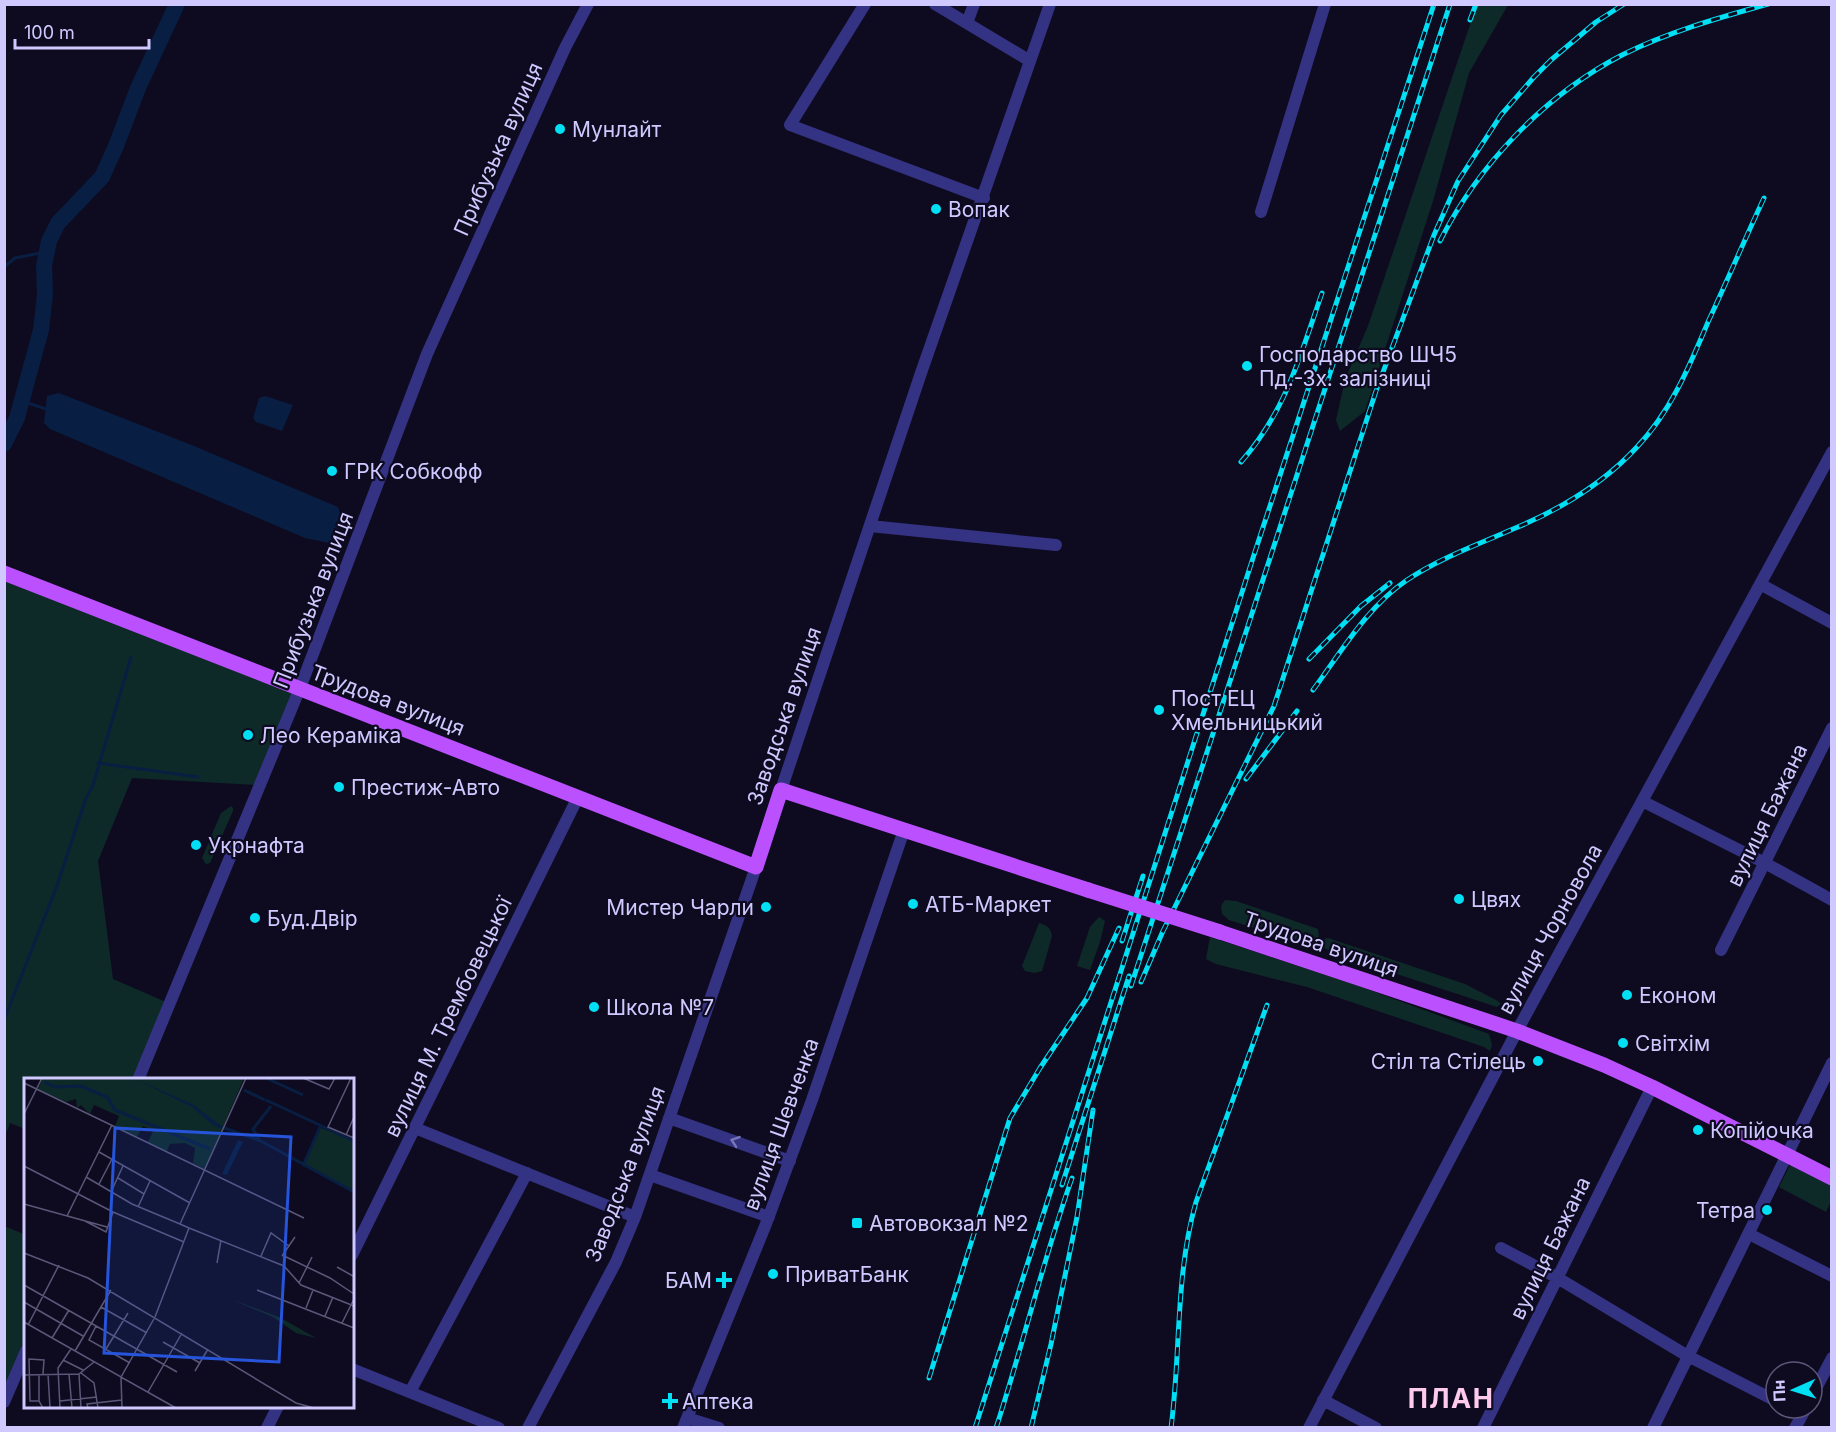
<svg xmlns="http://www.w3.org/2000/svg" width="1836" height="1432" viewBox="0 0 1836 1432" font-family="Inter,sans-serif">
  <rect width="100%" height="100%" fill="#0e0b20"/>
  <path fill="#0e2a28" d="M1477 4 1508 5 1469 73 1433 201 1365 411 1340 431 1336 420 1345 380 1368 326Z
    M5 577 295 690 256 785 132 778 98 861 113 979 166 1002 134 1079 26 1080 25 1129 10 1123 5 1136Z
    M231 806 233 808V811L210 863 206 864 202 858 221 813Z
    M1225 900 1236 901 1318 929 1319 938 1316 945H1307L1229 920 1222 914 1221 906Z
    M1099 917 1105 921 1100 942 1090 970 1077 966 1090 927Z
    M1039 923C1047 925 1051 928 1052 936L1042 971 1035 973 1025 971 1022 966Z
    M1210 937 1356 985 1489 1034 1492 1045 1490 1051 1484 1047 1307 987 1216 964 1206 959Z
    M1328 938 1465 984 1498 1001 1501 1004 1497 1007 1339 955 1320 946 1322 940Z
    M1790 1165 1831 1186V1201L1826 1212 1779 1187Z
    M4 1226 26 1235 25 1340 5 1391Z"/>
  <path fill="#081e42" d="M59 393 194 446 338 507 342 521 334 544 305 538 50 429 44 423 47 396Z
    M265 396 293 405 282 431 256 422 253 418 259 398Z"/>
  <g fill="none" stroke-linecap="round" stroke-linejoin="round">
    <path stroke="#081e42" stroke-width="3" d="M4 267 15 258 46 252
      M22 401 49 410
      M98 763 198 777
      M4 1020 58 883 86 798 93 785 131 657"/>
    <path stroke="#081e42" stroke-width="16" d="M4 444 17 418 41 330 45 294 44 266 49 241 58 223 102 177 116 146 138 88 177 4"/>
    <path stroke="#343282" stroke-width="12" d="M865 4 790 125 984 198
      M935 4 1030 61
      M967 23 974 4
      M1261 212 1325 4
      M870 526 1056 545
      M1760 584 1832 623
      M781 790 921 373 1050 4
      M1642 801 1765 863 1832 900
      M1721 950 1832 728
      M138 1080 300 688 427 354 565 48 588 4
      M669 1118 790 1161
      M415 1128 635 1217
      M650 1175 769 1217
      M1749 1234 1832 1276
      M1501 1248 1556 1277 1686 1355 1776 1401
      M352 1255 578 797
      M352 1369 499 1428
      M410 1392 527 1173
      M1812 1396 1832 1358
      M1323 1400 1376 1428
      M4 1402 26 1351
      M1788 1408 1801 1416
      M687 1418 719 1428
      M267 1428 278 1406
      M528 1428 616 1262 635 1217 756 867
      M683 1428 766 1224 812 1100 904 830
      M1309 1428 1517 1031 1832 452
      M1483 1428 1652 1087
      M1653 1428 1832 1063
      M1795 1428 1806 1408"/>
    <path stroke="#bb50ff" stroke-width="15" d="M4 573 756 867 781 790 1088 890
      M1220 932 1517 1031 1604 1065 1652 1087 1832 1178"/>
    <defs>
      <path id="rail" d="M1470 20 1476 4
        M1440 241C1479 164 1545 95 1622 55 1668 32 1718 18 1768 4
        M1241 462C1286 411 1300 356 1322 293
        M1309 659 1361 606 1390 583
        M1313 690C1341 652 1367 607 1407 580 1440 558 1477 545 1513 529 1559 510 1603 484 1637 447 1671 411 1689 367 1708 322 1727 281 1745 239 1764 198
        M1246 779 1297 711
        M1122 941 1143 876
        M1141 982 1163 931 1274 706 1376 391 1434 235 1458 181 1501 115 1534 77 1551 60 1596 22 1624 4
        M1131 986 1450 4
        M1062 1185 1129 976
        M929 1378 1010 1118 1040 1068 1087 998 1119 928
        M975 1428 1252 561 1434 4
        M996 1428C1023 1345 1043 1260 1072 1178
        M1031 1428 1051 1344 1077 1217 1093 1110
        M1171 1428C1181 1352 1175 1276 1196 1202L1267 1005"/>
    </defs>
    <use href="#rail" stroke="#00dff4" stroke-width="5"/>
    <use href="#rail" stroke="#0e0b20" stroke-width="3" stroke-dasharray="9" stroke-linecap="butt"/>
    <path stroke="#bb50ff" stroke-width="15" d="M1088 890 1220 932"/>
  </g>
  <defs><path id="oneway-chevron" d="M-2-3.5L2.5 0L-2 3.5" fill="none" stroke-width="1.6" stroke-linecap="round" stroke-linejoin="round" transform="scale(1.5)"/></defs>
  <use stroke="#7a76ba" href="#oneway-chevron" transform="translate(735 1141) rotate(-161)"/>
  <g fill="#00dff4" stroke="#0e0b20" stroke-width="2">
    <circle cx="560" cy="129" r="6"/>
    <circle cx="936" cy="209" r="6"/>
    <circle cx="1247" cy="366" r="6"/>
    <circle cx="332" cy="471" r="6"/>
    <circle cx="1159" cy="710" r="6"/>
    <circle cx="248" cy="735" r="6"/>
    <circle cx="339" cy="787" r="6"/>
    <circle cx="196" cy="845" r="6"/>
    <circle cx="1459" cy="899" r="6"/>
    <circle cx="913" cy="904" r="6"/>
    <circle cx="766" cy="907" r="6"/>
    <circle cx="255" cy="918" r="6"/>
    <circle cx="1627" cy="995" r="6"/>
    <circle cx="594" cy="1007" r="6"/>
    <circle cx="1623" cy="1043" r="6"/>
    <circle cx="1538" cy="1061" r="6"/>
    <circle cx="1698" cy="1130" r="6"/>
    <circle cx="1767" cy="1210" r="6"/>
    <rect x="851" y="1217" width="12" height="12" rx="3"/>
    <circle cx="773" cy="1274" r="6"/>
    <path d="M721 1271h6v6h6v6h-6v6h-6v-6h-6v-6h6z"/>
    <path d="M667 1392h6v6h6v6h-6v6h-6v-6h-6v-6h6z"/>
  </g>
  <g text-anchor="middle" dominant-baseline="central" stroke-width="4.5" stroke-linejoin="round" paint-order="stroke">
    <g font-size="21" fill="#cfc9ff" stroke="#0e0b20" text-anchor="start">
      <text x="572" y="129">Мунлайт</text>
      <text x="948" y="209">Вопак</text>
      <text x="1259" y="354">Господарство ШЧ5<tspan x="1259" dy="24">Пд.-Зх. залізниці</tspan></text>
      <text x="344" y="471">ГРК Собкофф</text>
      <text x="1171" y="698">Пост ЕЦ<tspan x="1171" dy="24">Хмельницький</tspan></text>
      <text x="260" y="735">Лео Кераміка</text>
      <text x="351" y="787">Престиж-Авто</text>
      <text x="208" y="845">Укрнафта</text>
      <text x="1471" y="899">Цвях</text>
      <text x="925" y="904">АТБ-Маркет</text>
      <text x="754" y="907" text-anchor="end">Мистер Чарли</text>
      <text x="267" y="918">Буд.Двір</text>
      <text x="1639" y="995">Економ</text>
      <text x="606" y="1007">Школа №7</text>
      <text x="1635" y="1043">Світхім</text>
      <text x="1526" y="1061" text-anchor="end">Стіл та Стілець</text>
      <text x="1710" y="1130">Копійочка</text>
      <text x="1755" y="1210" text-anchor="end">Тетра</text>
      <text x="869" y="1223">Автовокзал №2</text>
      <text x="785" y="1274">ПриватБанк</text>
      <text x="712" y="1280" text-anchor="end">БАМ</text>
      <text x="682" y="1401">Аптека</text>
    </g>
    <g font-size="21" fill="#cfc9ff" stroke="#0e0b20">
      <text transform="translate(498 149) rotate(-66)">Прибузька вулиця</text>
      <text transform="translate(313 600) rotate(-69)">Прибузька вулиця</text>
      <text transform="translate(388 700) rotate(21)">Трудова вулиця</text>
      <text transform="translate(784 716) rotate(-71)">Заводська вулиця</text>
      <text transform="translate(1767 815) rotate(-64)">вулиця Бажана</text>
      <text transform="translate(1550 929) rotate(-61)">вулиця Чорновола</text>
      <text transform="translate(1321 944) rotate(19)">Трудова вулиця</text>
      <text transform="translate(448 1017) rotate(-64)">вулиця М. Трембовецької</text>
      <text transform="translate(781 1124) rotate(-70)">вулиця Шевченка</text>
      <text transform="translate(625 1174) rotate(-69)">Заводська вулиця</text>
      <text transform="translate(1550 1248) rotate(-64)">вулиця Бажана</text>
    </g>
    <g font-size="27" font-weight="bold" letter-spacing="1.5" fill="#ffcbed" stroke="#0e0b20">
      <text x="1451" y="1398">ПЛАН</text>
    </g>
  </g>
  <g transform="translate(24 1078)">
    <rect width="330" height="330" fill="#0e0b20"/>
    <path d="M19 0H220L181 91 169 85 171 70 161 65 146 66 143 73 124 64 129 53 119 48 113 59 91 48 95 38 70 27 66 36 57 27 53 30 52 21 42 24 14 11ZM295 49 330 63V114L279 88ZM206 221 255 239 292 260 272 255 249 239Z" fill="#0e2a28"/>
    <path d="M109 0 170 27 197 48 189 47 168 29ZM214 62 219 64 211 80 203 97 198 96Z" fill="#081e42"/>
    <path fill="none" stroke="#081e42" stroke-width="3" d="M242 0 279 17M20 4 31 9 57 8 83 19 91 32 186 71M220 12 241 22M242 22 330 63M192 47 237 63 330 114M236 63 229 51 247 28M279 88 296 49"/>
    <path fill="none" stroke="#5b5779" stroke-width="1.5" d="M279 0 305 11 311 0M327 0 304 49 330 60M0 5 280 140M0 36 18 0M322 57 330 39M75 74 166 125M0 88 89 134 160 164M62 99 108 126 156 146M94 100 120 116M75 106 88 81M87 114 99 88M0 126 83 149M114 129 126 103M43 138 88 47M61 143 82 154 89 134M165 150 260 188 277 207 330 228M0 175 64 200 272 325 290 330M258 177 306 200 330 216M237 178 247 155 265 168M258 178 271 159M193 185 197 162M313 189 329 198M275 205 288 179M0 207 153 294M233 212 330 250M0 224 59 258M77 229 123 255M282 230 289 212M301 238 309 219M0 244 97 299 131 239 165 150 156 146 222 0M318 245 330 221M4 247 35 187M72 248 65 262 106 285M28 260 45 232M139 264 176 285M82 271 104 235M51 273 87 212M39 282 59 292M171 293 184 271M57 295 70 305 74 330M15 296V323L19 330M24 296 26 330M45 296 48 330M55 296 57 330M0 297 55 296 70 284M124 314 158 255M15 323H6L5 281 20 282 19 296M36 323 73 319M36 330 34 290 47 271M64 330 63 326 98 322M98 330 97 299 152 330"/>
    <path fill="#2654da" fill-opacity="0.15" stroke="#2654da" stroke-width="3" d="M91 50 267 59 255 284 80 275Z"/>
    <rect width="330" height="330" fill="none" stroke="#cfc9ff" stroke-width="3"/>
  </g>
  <rect width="1836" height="1432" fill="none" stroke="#cfc9ff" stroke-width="12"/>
  <g transform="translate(1794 1390) rotate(267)"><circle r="28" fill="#0e0b20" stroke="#5b5779" stroke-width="1.5"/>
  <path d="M0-4.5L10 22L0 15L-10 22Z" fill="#00dff4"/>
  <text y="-9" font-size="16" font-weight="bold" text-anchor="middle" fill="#cfc9ff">Пн</text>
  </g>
  <path d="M15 39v9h134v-9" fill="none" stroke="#cfc9ff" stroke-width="3"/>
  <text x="24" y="39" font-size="18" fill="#cfc9ff" stroke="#0e0b20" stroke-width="4.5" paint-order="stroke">100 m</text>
</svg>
